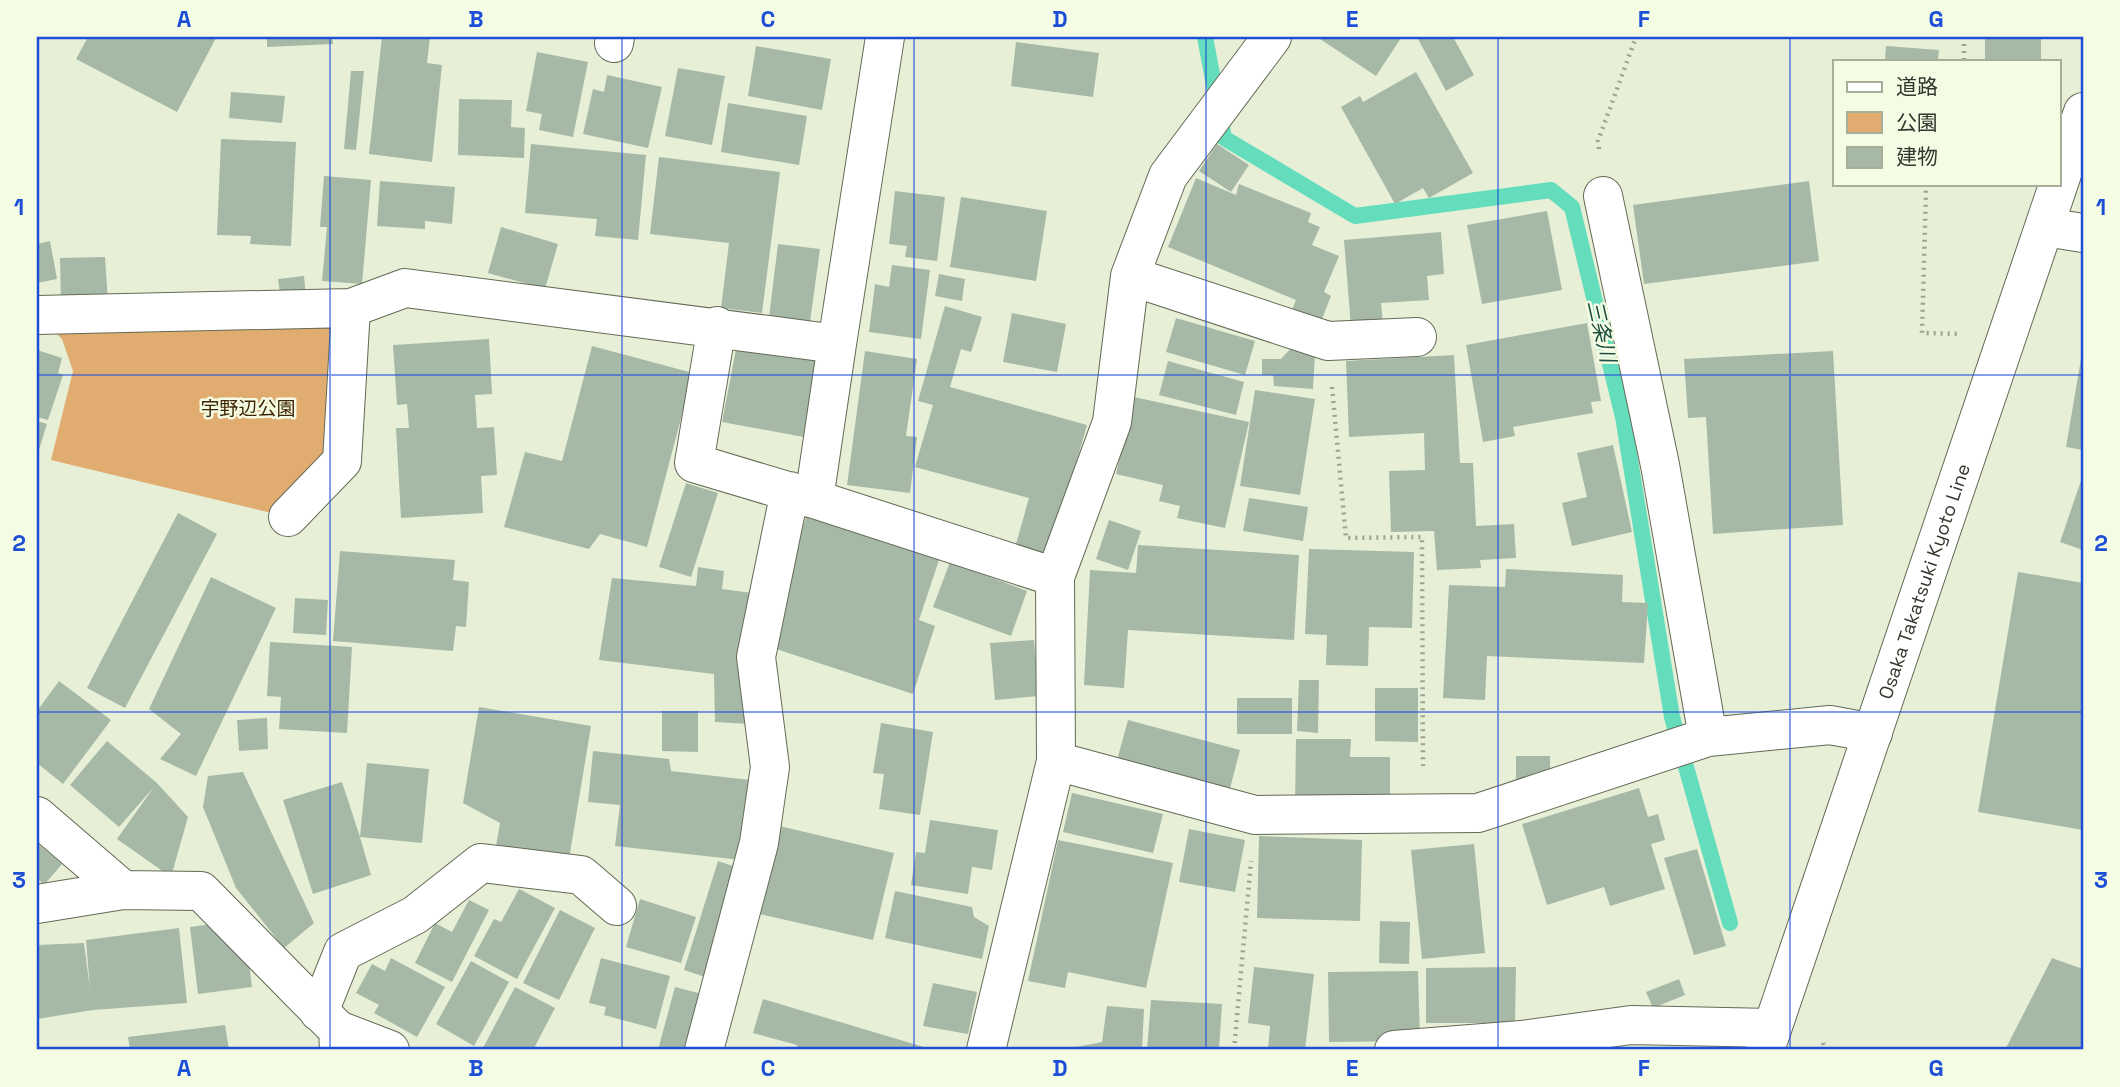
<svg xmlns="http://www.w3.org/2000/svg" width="2120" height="1087" viewBox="0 0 2120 1087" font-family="'Space Grotesk','Noto Sans JP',sans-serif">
  <rect width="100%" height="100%" fill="#e8efd7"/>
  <path fill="#e1ac70" d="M351 308 342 461 288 517 51 460 73 371 62 339 37 315Z"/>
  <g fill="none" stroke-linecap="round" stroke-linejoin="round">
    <path stroke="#64ddbc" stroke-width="16" d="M1205 37 1224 138 1355 216 1551 190 1572 207 1623 417 1672 717 1730 923"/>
  </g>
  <path fill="#a6b9a7" d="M88 37H214L216 38 177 112 76 59Z
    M267 37H332L333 44 267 47Z
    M382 37H430L427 63 442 65 432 162 369 154Z
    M1317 37H1399L1401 38 1376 76Z
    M1417 37H1453L1474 75 1446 91Z
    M1985 37H2041V61H1985Z
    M1016 42 1099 53 1093 97 1011 86Z
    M756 46 831 59 822 110 748 96Z
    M1886 46 1939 50 1938 61H1885Z
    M537 52 588 62 573 137 539 130 542 114 526 111Z
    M678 68 725 76 712 145 665 136Z
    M351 71H364L356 150 344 149Z
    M1416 72 1473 173 1429 198 1423 188 1395 204 1341 107 1360 96 1363 102Z
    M607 75 662 87 648 148 583 134 593 89 604 92Z
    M231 92 285 96 282 123 229 118Z
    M459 99 512 100 511 127 525 128 524 158 458 155Z
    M728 103 807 116 799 165 721 152Z
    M221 139 296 142 291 246 250 244 251 236 217 235Z
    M531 144 646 155 638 240 595 236 597 219 525 213Z
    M1217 144 1249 165 1231 192 1199 171Z
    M659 157 780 172 762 313 721 308 729 243 650 234Z
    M324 176 371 180 362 284 322 281 327 227H320Z
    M1196 178 1236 195 1239 184 1311 213 1308 222 1320 227 1312 245 1339 256 1324 292 1331 296 1320 324 1291 312 1296 300 1168 247Z
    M380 181 455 187 452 224 425 221V229L377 226Z
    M1809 181 1819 261 1644 284 1633 205Z
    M895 191 945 197 937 261 905 257 907 246 889 244Z
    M961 197 1047 211 1036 281 950 267Z
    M1547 211 1562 290 1482 304 1467 225Z
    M501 227 558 244 545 289 488 273Z
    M1441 232 1444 274 1427 276 1429 300 1381 303 1383 324 1351 327 1344 240Z
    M50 241 57 279 37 283V244Z
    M778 244 820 249 810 322 769 317Z
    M105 257 108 301 61 303 60 258Z
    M892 265 930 270 921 339 869 332 875 284 889 287Z
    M939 274 965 279 962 301 935 296Z
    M304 276 306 297 281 300 278 279Z
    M945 306 982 317 971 352 961 349 950 387 1087 425 1046 568 1012 558 1029 498 915 467 933 405 918 401Z
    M1012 313 1066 324 1057 372 1003 362Z
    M1176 318 1255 341 1245 375 1166 352Z
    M1587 323 1601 401 1591 402 1593 413 1513 427 1515 436 1483 442 1466 345Z
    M489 339 492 394 475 395 477 428 494 427 497 475 481 476 483 513 401 518 396 428H409L407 404 397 405 393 345Z
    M737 344 824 360 809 438 722 422Z
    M592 346 693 373 647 547 600 534 589 549 504 527 525 452 562 461Z
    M1293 346 1315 352 1313 389 1274 386 1273 375H1262V359H1281Z
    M37 350 62 358 58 373 63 375 48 420 37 417Z
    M865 351 917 359 906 436 917 437 910 493 847 485Z
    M1833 351 1843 525 1713 534 1706 417 1688 418 1684 359Z
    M2082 353H2083V450L2066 447Z
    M1454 355 1460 463H1473L1476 526 1514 524 1516 558 1480 560 1481 568 1437 570 1434 531 1391 532 1389 471 1425 470 1424 433 1349 437 1346 361Z
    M1168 361 1244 382 1236 415 1159 395Z
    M1255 390 1315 399 1300 495 1240 486Z
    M1134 397 1249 422 1225 528 1177 518 1180 506 1159 501 1163 485 1116 474Z
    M37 421 47 424 37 456Z
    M1613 445 1632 532 1572 546 1562 503 1587 497 1577 453Z
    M2083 475V550L2060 542Z
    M686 483 718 493 691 577 659 567Z
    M1249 498 1308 507 1303 541 1243 531Z
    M178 513 217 534 125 708 87 688Z
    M806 517 939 560 919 620 935 626 913 694 764 645Z
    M1109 520 1141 531 1128 570 1096 559Z
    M1138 545 1299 555 1294 640 1128 630 1124 688 1084 685 1090 570 1136 573Z
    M1309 549 1414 552 1412 628 1369 627 1368 666 1326 665 1327 635 1305 634Z
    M340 551 455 560 453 580 469 582 466 627 456 626 453 651 333 641Z
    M950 562 1027 591 1011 636 933 607Z
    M698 567 724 571 722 589 760 594 749 724 715 722 714 674 599 660 612 578 696 586Z
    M1506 569 1623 575 1622 602 1648 603 1644 663 1487 656 1485 700 1443 698 1449 585 1505 587Z
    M2018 572 2083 583V830L1978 812Z
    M211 577 276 608 196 776 160 759 181 734 149 709Z
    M295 598 328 600 326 635 293 633Z
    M1034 640 1039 696 995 700 990 643Z
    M270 642 352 647 347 733 279 729 281 697 267 696Z
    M1299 680H1319L1318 733 1297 731Z
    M59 681 111 720 63 784 37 763V711Z
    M1375 688H1418V742L1375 741Z
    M1237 698H1292V734H1237Z
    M479 707 591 726 569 859 496 846 500 823 463 803Z
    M662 711H698V752L662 751Z
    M267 718 268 749 239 751 237 720Z
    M1128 720 1240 750 1228 796 1116 764Z
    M881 723 933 732 920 815 879 809 884 774 873 773Z
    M1296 739H1351L1350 757H1390V808H1295Z
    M107 741 157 783 188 817 171 877 117 839 154 787 119 827 70 785Z
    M593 751 669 759 671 771 759 781 750 861 615 846 620 805 588 802Z
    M1516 756H1550V784H1516Z
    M367 763 429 769 422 843 360 837 371 875 313 894 283 800 342 782 360 837Z
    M243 772 314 923 284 948 236 888 203 807 208 776Z
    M1639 788 1648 817 1658 814 1665 840 1651 844 1665 889 1610 906 1604 887 1547 905 1522 824Z
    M1072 793 1163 814 1153 853 1063 832Z
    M930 820 998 830 992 870 972 867 968 894 911 885 916 852 925 853Z
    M775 825 894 853 873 940 755 913Z
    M1189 829 1245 840 1235 892 1179 882Z
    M1259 836 1362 840 1360 921 1257 918Z
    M1058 840 1173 863 1146 988 1068 972 1065 988 1028 981Z
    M37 843 62 864 44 885 39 880 37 883Z
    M1474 844 1485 953 1422 959 1411 850Z
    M1697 849 1726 946 1694 955 1664 858Z
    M718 861 739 868 705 977 684 970Z
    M519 889 555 908 517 979 474 956 494 919 501 922Z
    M895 891 972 907 974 917 989 926 982 959 885 938Z
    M640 899 696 917 681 963 626 947Z
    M469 900 489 910 452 982 415 963 435 923 452 932Z
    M560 910 595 928 559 1000 523 983Z
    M1380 921 1410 922 1409 964 1379 963Z
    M220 923 247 947 252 987 198 994 190 927Z
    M179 928 187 1003 93 1010 37 1019V945L84 943 90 989 86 940Z
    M391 958 445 987 417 1037 374 1013 379 1005 356 993 372 964 385 971Z
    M601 958 670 976 656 1029 604 1015 606 1007 589 1003Z
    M2052 958 2083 969V1050H2005Z
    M471 961 509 982 474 1046 436 1024Z
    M1254 967 1314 974 1305 1050H1268L1270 1026 1248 1023Z
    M1516 967 1515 1023H1426V968Z
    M1418 971 1420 1041 1329 1042 1328 972Z
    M1679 979 1685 995 1653 1008 1646 992Z
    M933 983 977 992 968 1034 923 1026Z
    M515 987 555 1008 533 1050H482Z
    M675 987 706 995 691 1050H658Z
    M763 999 934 1050H796L797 1045 753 1033Z
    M1151 1000 1222 1004 1219 1050H1147Z
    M1107 1006 1144 1009 1142 1050H1060L1102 1042Z
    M225 1025 229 1050H130L128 1037Z"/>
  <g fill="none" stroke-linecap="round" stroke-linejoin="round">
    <defs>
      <path id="minor" d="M614 43 615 37
        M1603 196 1660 465 1708 737
        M2045 227 2083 233
        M1130 276 1328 341 1417 337
        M37 315 351 308 405 288 837 344 814 499 1055 577
        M717 326 694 463 814 499
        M837 344 885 37
        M288 517 342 461 351 308
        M1056 761 1255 815 1478 813 1708 737 1830 725 1873 733
        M37 816 123 890 201 891 338 1030 339 1050
        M37 904 123 890
        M319 1012 343 952 415 915 481 863 581 875 617 906
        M338 1030 390 1050
        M704 1050 759 843 770 767 756 657 790 491
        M986 1050 1056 761 1055 577 1112 422 1130 276 1168 176 1272 37
        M1394 1050 1522 1040 1631 1025 1772 1028"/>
      <g id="major">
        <path id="s1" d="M1765 1050 2083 112"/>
      </g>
    </defs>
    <use href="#minor" stroke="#646a55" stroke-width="40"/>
    <use href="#major" stroke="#646a55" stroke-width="40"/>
    <path stroke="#9da391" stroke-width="4.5" stroke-dasharray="2 5" stroke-linecap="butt" d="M1964 37V61
      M1599 149 1598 141 1636 37
      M1928 184 1926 192 1922 333 1960 334
      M1332 387 1346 538 1422 537 1423 766
      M1823 1043 1825 1050
      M1234 1050 1251 861"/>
    <use href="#minor" stroke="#fff" stroke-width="38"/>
    <use href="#major" stroke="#fff" stroke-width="38"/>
  </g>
  <path fill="none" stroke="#1d4ed8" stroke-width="2" stroke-opacity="0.55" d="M330 37V1050M622 37V1050M914 37V1050M1206 37V1050M1498 37V1050M1790 37V1050M37 375H2083M37 712H2083"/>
  <g text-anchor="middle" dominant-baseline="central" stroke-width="5" stroke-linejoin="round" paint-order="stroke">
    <g font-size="19" fill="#3e2503" stroke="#f5fce4">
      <text x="248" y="408">宇野辺公園</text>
    </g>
    <g font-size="19" fill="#35382f" stroke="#f5fce4">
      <text stroke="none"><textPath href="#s1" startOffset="495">Osaka Takatsuki Kyoto Line</textPath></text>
    </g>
    <g font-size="21" font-style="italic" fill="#1c4f42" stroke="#f5fce4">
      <text transform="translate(1602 331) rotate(77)">三条川</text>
    </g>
  </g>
  <rect width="2120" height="1087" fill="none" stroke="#f5fce4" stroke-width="77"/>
  <rect x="1833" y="60" width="228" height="126" fill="#f5fce4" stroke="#a8ae9c" stroke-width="2"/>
  <rect x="1847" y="82" width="35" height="10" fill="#ffffff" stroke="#a8ae9c" stroke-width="2"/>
  <text x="1896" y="94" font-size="21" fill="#35382f">道路</text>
  <rect x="1847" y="112" width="35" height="21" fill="#e1ac70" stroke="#a8ae9c" stroke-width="2"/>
  <text x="1896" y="130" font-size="21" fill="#35382f">公園</text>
  <rect x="1847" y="147" width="35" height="21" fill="#a6b9a7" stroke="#a8ae9c" stroke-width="2"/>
  <text x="1896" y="164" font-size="21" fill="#35382f">建物</text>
  <rect x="38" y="38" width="2044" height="1010" fill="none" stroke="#1d4ed8" stroke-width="2.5"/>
  <g font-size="23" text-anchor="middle" font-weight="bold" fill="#1d4ed8">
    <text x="184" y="27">A</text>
    <text x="476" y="27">B</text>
    <text x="768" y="27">C</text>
    <text x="1060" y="27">D</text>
    <text x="1352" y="27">E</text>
    <text x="1644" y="27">F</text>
    <text x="1936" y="27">G</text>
    <text x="19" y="215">1</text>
    <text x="2101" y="215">1</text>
    <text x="19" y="551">2</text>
    <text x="2101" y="551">2</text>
    <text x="19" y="888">3</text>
    <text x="2101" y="888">3</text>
    <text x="184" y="1076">A</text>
    <text x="476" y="1076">B</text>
    <text x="768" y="1076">C</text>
    <text x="1060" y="1076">D</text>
    <text x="1352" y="1076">E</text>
    <text x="1644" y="1076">F</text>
    <text x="1936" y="1076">G</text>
  </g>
</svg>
